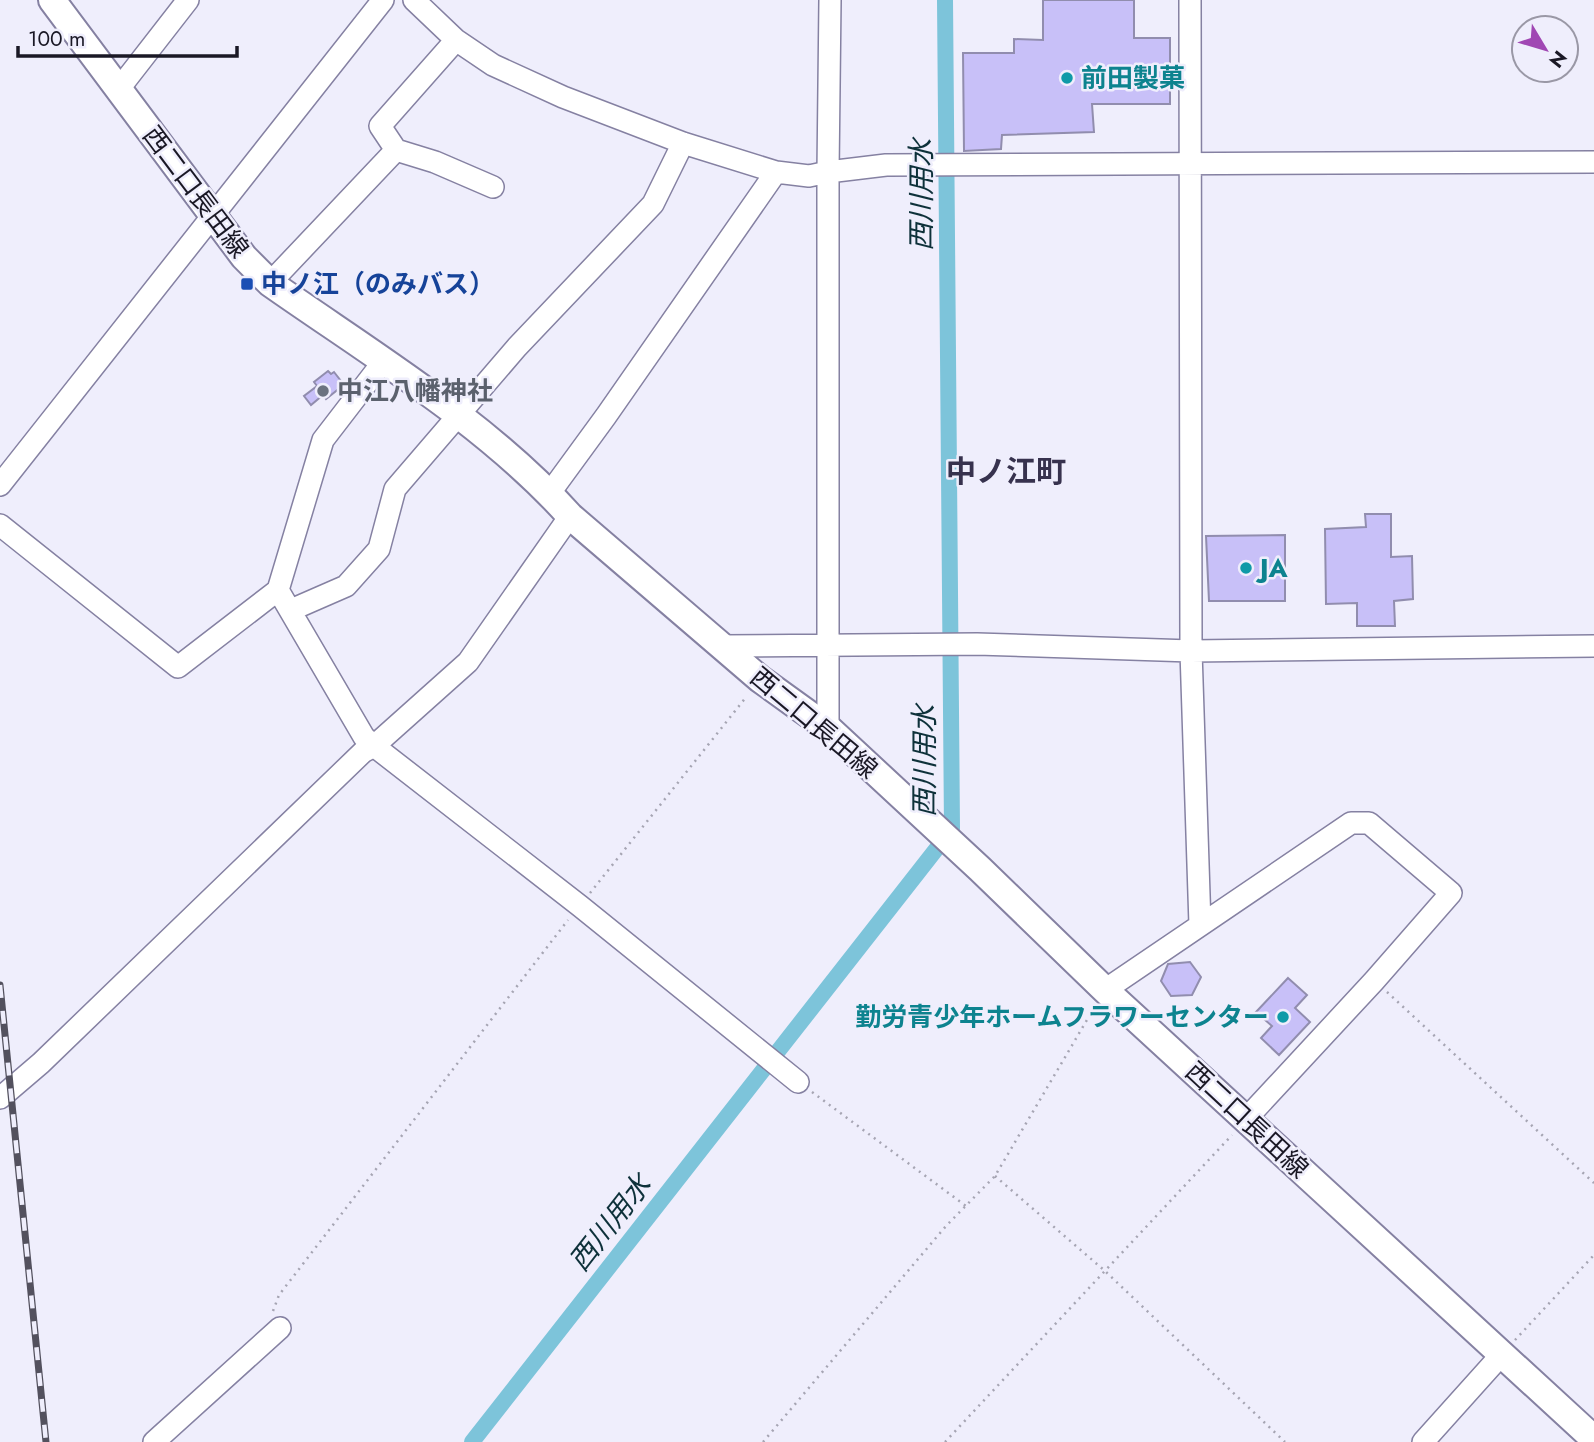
<svg xmlns="http://www.w3.org/2000/svg" width="1594" height="1442" viewBox="0 0 1594 1442" font-family="Jost,'Noto Sans JP',sans-serif">
  <rect width="100%" height="100%" fill="#efeefc"/>
  <g fill="none" stroke-linecap="round" stroke-linejoin="round">
    <path stroke="#7dc4da" stroke-width="16" d="M472 1442 952 829 945 0"/>
  </g>
  <path fill="#c8c0f8" stroke="#918dae" stroke-width="2" d="M1043 0H1134V38H1170V104H1092L1094 132 1002 135 1001 149 964 151 963 53H1014V39L1043 40Z
    M328 371 331 374 334 372 341 381 338 383 341 387 326 399 323 395 311 405 304 396 317 386 314 382Z
    M1365 514H1391V557L1412 556 1413 599 1394 601 1395 626H1357V603L1326 604 1325 529 1366 527Z
    M1285 535V601H1209L1206 536Z
    M1190 962 1201 977 1192 995 1171 996 1161 981 1168 964Z
    M1288 978 1307 995 1295 1008 1310 1022 1279 1055 1261 1038 1272 1026 1256 1012Z"/>
  <g fill="none" stroke-linecap="round" stroke-linejoin="round">
    <defs>
      <path id="minor" d="M414 0 456 40 493 65 563 97 683 143 776 172 809 176 828 172 830 0
        M1190 0 1191 651 1200 925
        M118 90 188 0
        M396 150 435 162 493 187
        M270 283 396 150 380 126 456 40
        M0 485 383 0
        M549 494 606 416 776 172
        M0 525 178 667 278 590 364 737 374 746 580 906 798 1082
        M278 590 323 440 383 362
        M291 610 346 586 379 549 395 489 517 347 653 204 683 143
        M723 646 977 644 1191 651 1594 646
        M828 728V172L886 165 1594 162
        M1105 990 1351 823H1369L1451 893 1374 981 1246 1119
        M0 1098 41 1063 363 752 374 746 468 662 570 516
        M154 1442 280 1328
        M1423 1442 1502 1354"/>
      <path id="major" d="M52 0 244 257 270 283C371 354 488 424 570 516L760 679 828 728 980 869 1105 990 1594 1439"/>
    </defs>
    <use href="#minor" stroke="#8581a2" stroke-width="24"/>
    <use href="#major" stroke="#8581a2" stroke-width="30"/>
    <path stroke="#a6a5b3" stroke-width="2.5" stroke-dasharray="2 5" stroke-linecap="butt" d="M590 893 747 696
      M1387 992 1594 1183
      M812 1092 966 1206
      M995 1176 1105 1271 1285 1442
      M273 1311 279 1295 568 920
      M1515 1340 1594 1255
      M763 1442 946 1226 995 1176 1094 1008
      M945 1442 1232 1135"/>
    <use href="#minor" stroke="#fff" stroke-width="21"/>
    <use href="#major" stroke="#fff" stroke-width="26"/>
    <defs>
      <path id="rail" d="M0 985 46 1442"/>
    </defs>
    <use href="#rail" stroke="#53515e" stroke-width="7"/>
    <use href="#rail" stroke="#efeefc" stroke-width="4.5" stroke-dasharray="13" stroke-linecap="butt"/>
  </g>
  <g fill="#0f9aa8" stroke="#efeefc" stroke-width="2.5">
    <circle cx="1067" cy="78" r="7"/>
    <circle cx="1246" cy="568" r="7"/>
    <circle cx="1283" cy="1017" r="7"/>
  </g>
  <rect fill="#1a4fb4" stroke="#efeefc" stroke-width="2.5" x="240" y="277" width="14" height="14" rx="3.5"/>
  <circle fill="#6b7280" stroke="#efeefc" stroke-width="2.5" cx="323" cy="391" r="7"/>
  <g text-anchor="middle" dominant-baseline="central" stroke-width="5" stroke-linejoin="round" paint-order="stroke">
    <g font-size="26" font-weight="bold" fill="#0d838f" stroke="#efeefc" text-anchor="start">
      <text x="1081" y="78">前田製菓</text>
      <text x="1260" y="568">JA</text>
      <text x="1269" y="1017" text-anchor="end">勤労青少年ホームフラワーセンター</text>
    </g>
    <g font-size="26" fill="#1a1825" stroke="#efeefc">
      <text transform="translate(196 192) rotate(53)">西二口長田線</text>
      <text transform="translate(814 723) rotate(40)">西二口長田線</text>
      <text transform="translate(1247 1120) rotate(43)">西二口長田線</text>
    </g>
    <g font-size="26" font-weight="bold" fill="#164399" stroke="#efeefc" text-anchor="start">
      <text x="261" y="284">中ノ江（のみバス）</text>
    </g>
    <g font-size="26" font-weight="bold" fill="#5b616d" stroke="#efeefc" text-anchor="start">
      <text x="337" y="391">中江八幡神社</text>
    </g>
    <g font-size="28" font-style="italic" fill="#0e313a" stroke="#efeefc">
      <text transform="translate(921 195) rotate(-90)">西川用水</text>
      <text transform="translate(924 761) rotate(-90)">西川用水</text>
      <text transform="translate(610 1223) rotate(-52)">西川用水</text>
    </g>
    <g font-size="30" font-weight="bold" fill="#37324e" stroke="#efeefc">
      <text x="1006" y="471">中ノ江町</text>
    </g>
  </g>
  <g transform="translate(1545 49) rotate(128)"><circle r="33" fill="#efeefc" stroke="#9a98a6" stroke-width="2"/>
  <path d="M0-5L12 26L0 18L-12 26Z" fill="#a047b3"/>
  <text y="-10" font-size="19" font-weight="bold" text-anchor="middle" fill="#1a1825">N</text>
  </g>
  <path d="M18 46v10h219v-10" fill="none" stroke="#1a1825" stroke-width="3.5"/>
  <text x="28" y="46" font-size="21" fill="#1a1825" stroke="#efeefc" stroke-width="5" paint-order="stroke">100 m</text>
</svg>
